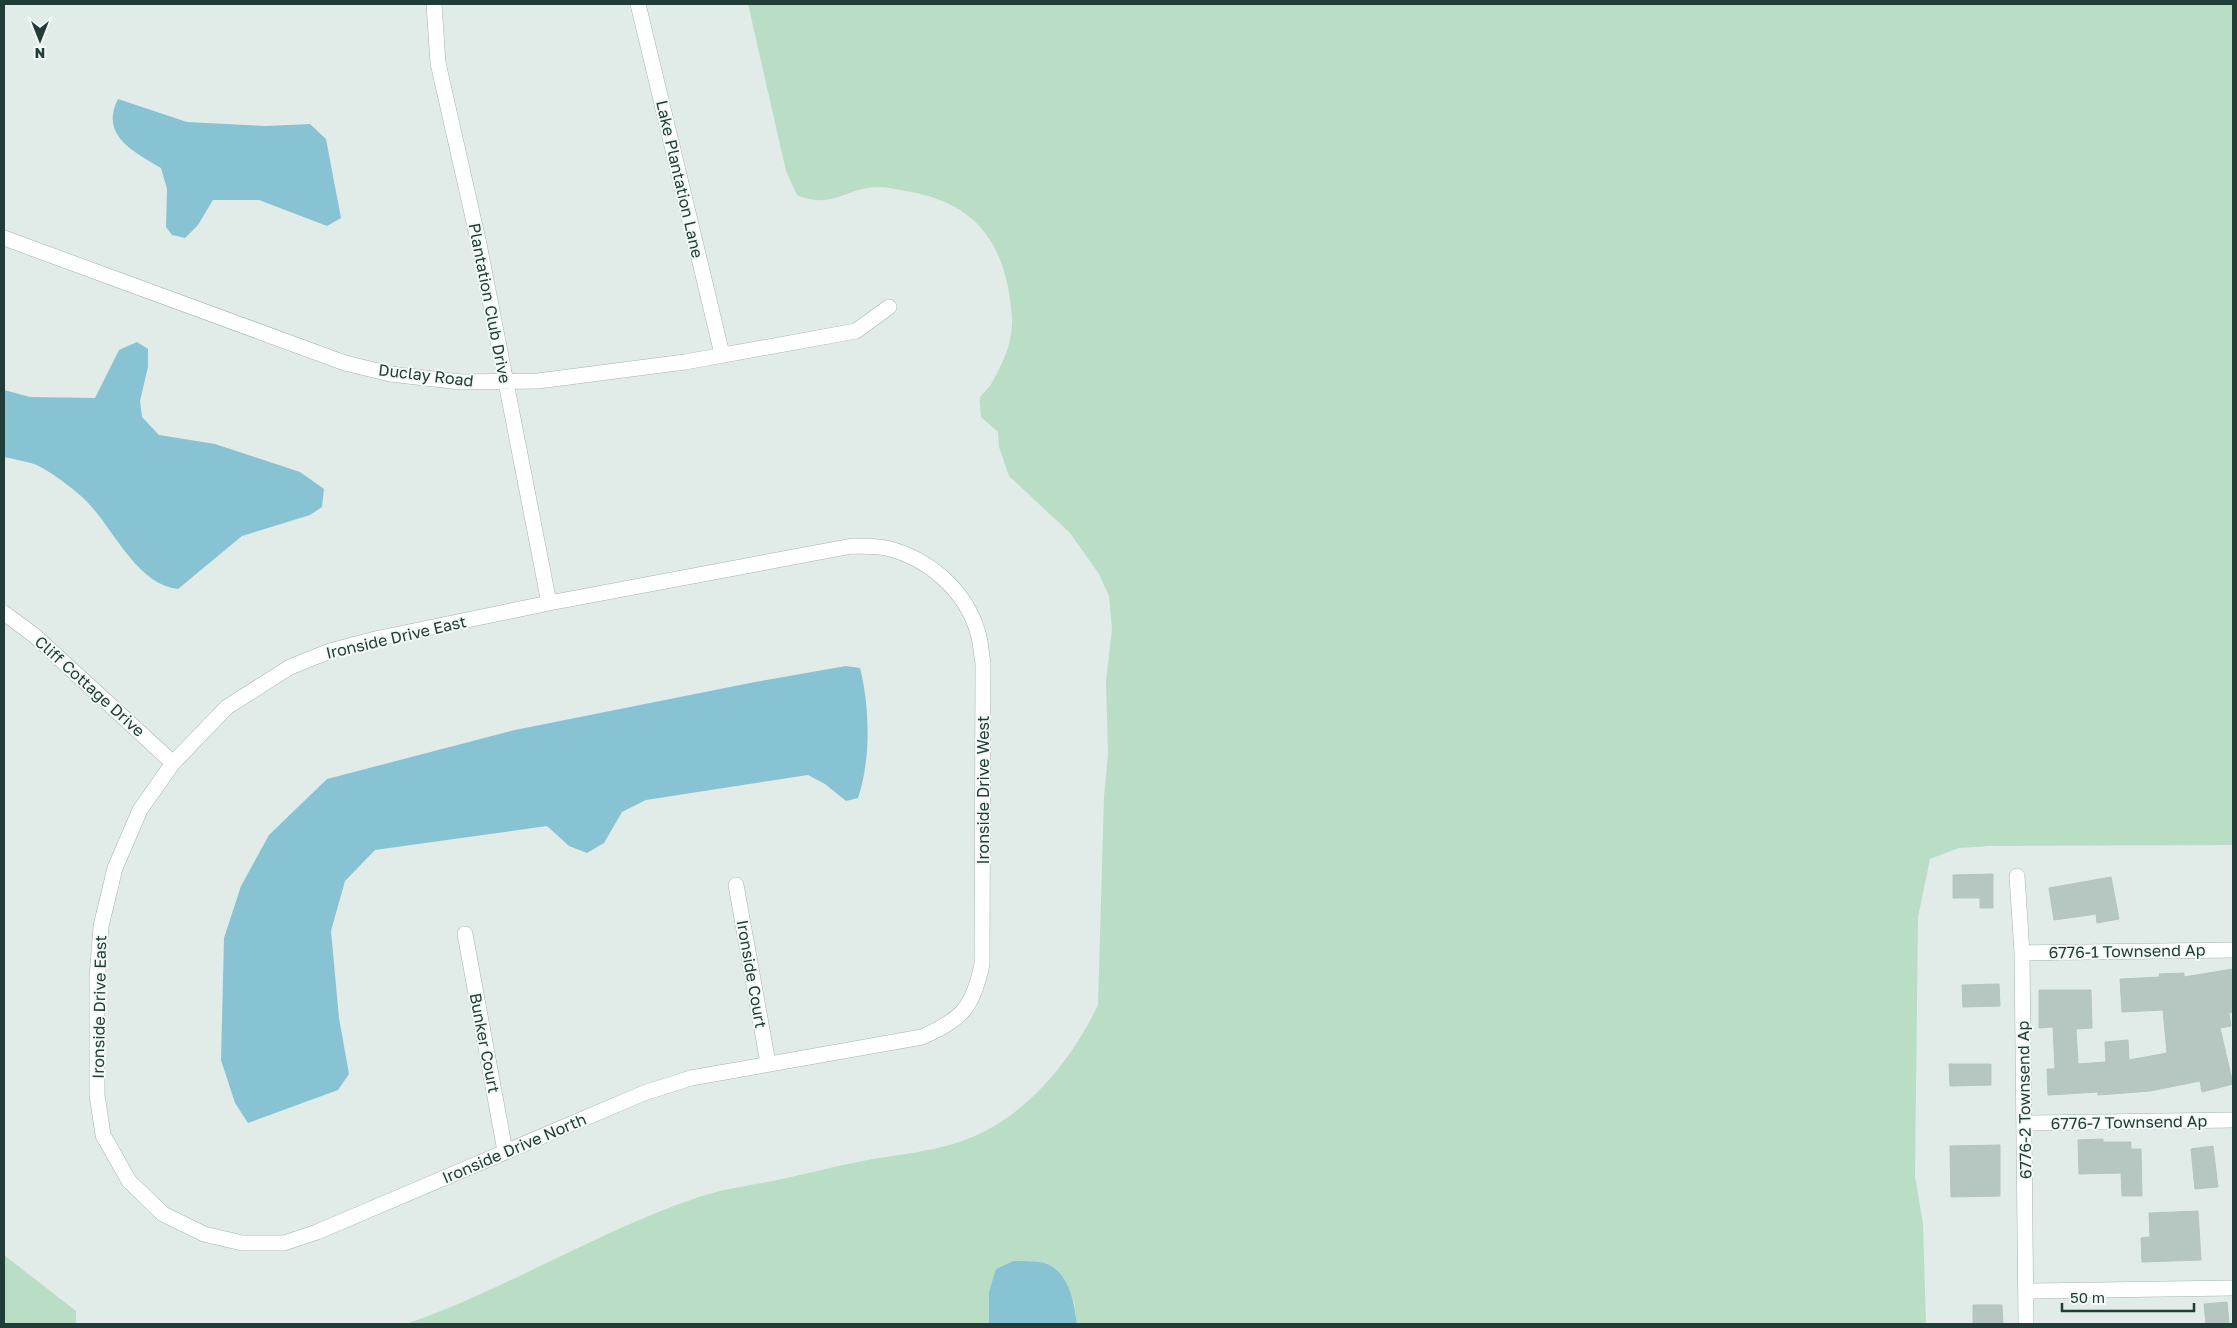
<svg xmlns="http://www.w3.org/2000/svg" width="2237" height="1328" viewBox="0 0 2237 1328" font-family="'Golos Text',sans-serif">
  <rect width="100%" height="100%" fill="#e1ece8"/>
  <path fill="#b9dec5" d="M748 4H2233V845L1990 846 1959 848 1930 859 1918 917 1915 1176 1923 1224 1926 1324H1077L1074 1302 1042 1262 1013 1261 996 1269 989 1324H406C507 1289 598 1231 699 1197 722 1189 745 1186 768 1182 803 1175 838 1165 873 1159 911 1153 952 1149 987 1130 1036 1104 1074 1055 1098 1005L1104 797 1108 754 1106 681 1112 629 1109 596 1099 574 1070 533 1009 476 999 447 998 432 981 417C981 412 979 403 980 398 982 394 987 389 990 386 1002 365 1013 343 1012 318 1007 250 982 205 911 192 901 190 888 187 877 187 845 188 832 210 797 195L786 171Z
    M4 1255 76 1311V1324H4Z"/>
  <path fill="#88c3d3" d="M118 99 187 122 266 126 310 124 326 139 341 218 327 226 259 200H213L198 225 185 238 172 235 166 227 167 189 161 168C135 152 99 136 118 99Z
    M137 342 148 349V367L140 401 142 417 159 435 215 444 300 472 324 489 322 507 310 515 242 536 178 589C134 584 112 523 81 496 71 487 46 468 34 464 24 461 14 459 4 457V390L30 397 95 398 119 350Z
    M846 666 860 668C870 707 871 760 858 798L846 801 825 784 808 775 646 800 622 812 604 843 587 853 569 846 547 826 375 850 345 881 331 931 339 1018 349 1074 338 1090 248 1123 235 1103 221 1060 224 938 241 886 269 835 327 779 515 730 755 682Z
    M1013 1261C1022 1261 1031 1261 1040 1262 1068 1267 1074 1301 1077 1324H989V1292L996 1269Z"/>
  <path fill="#b6c7c1" stroke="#b3c6bf" d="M1993 874V908H1980V898H1953V875Z
    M2111 877 2119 919 2097 923 2096 914 2054 920 2049 888Z
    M2233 969V1012L2229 1013 2231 1026 2220 1028 2233 1084 2202 1092 2200 1081 2150 1091 2098 1095V1092L2048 1095 2047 1069H2055L2053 1027 2039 1028V990H2091L2092 1028 2076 1029 2078 1064 2106 1062 2105 1042 2128 1040 2129 1060 2167 1053 2163 1010 2122 1012 2120 979 2160 977 2159 974 2184 973V977Z
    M1999 984 2000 1006 1963 1007 1962 985Z
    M1949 1064H1991V1085L1950 1086Z
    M2103 1139V1142H2131V1149H2141L2142 1196H2122L2121 1173 2079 1174 2078 1140Z
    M2000 1145V1196L1951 1197 1950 1146Z
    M2213 1146 2218 1187 2195 1189 2191 1149Z
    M2198 1211 2201 1260 2142 1262 2141 1238 2150 1237 2149 1213Z
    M2227 1302 2229 1324H2206L2204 1304Z
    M1973 1305H2002L2003 1324H1973Z"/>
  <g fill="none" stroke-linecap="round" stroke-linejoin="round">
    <defs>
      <path id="minor" d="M434 4 438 63 479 244 549 603
        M638 4 722 354
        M4 238 345 363 390 374 461 382 538 381 685 362 856 331 889 307
        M852 546C863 546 876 546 886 548 929 558 966 591 978 633 981 643 981 653 983 663L982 964C973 1008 962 1019 922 1037L691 1078 644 1093 317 1232 284 1243H242L204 1234 163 1214 129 1181 103 1135 97 1095V978L101 926 115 868 140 810 173 763 227 707 290 667 330 651 375 639 549 603Z
        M4 613 35 636 173 763
        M2017 876 2022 953 2026 1324
        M736 885 768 1063
        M465 934 505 1151
        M2022 953 2233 950
        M2024 1123 2233 1120
        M2026 1291 2233 1288"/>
    </defs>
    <use href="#minor" stroke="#a4b4af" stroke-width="16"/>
    <use href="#minor" stroke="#fff" stroke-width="15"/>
  </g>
  <g text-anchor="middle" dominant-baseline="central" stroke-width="4" stroke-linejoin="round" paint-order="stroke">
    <g font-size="16" fill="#213d37" stroke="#f2f9f6">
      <text transform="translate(680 179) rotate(77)">Lake Plantation Lane</text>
      <text transform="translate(490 303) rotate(79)">Plantation Club Drive</text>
      <text transform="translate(426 375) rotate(7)">Duclay Road</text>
      <text transform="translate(396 637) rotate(-13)">Ironside Drive East</text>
      <text transform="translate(90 686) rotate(42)">Cliff Cottage Drive</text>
      <text transform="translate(983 790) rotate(-90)">Ironside Drive West</text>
      <text transform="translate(2127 951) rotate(-1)">6776-1 Townsend Ap</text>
      <text transform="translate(752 974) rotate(80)">Ironside Court</text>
      <text transform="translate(99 1007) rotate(-89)">Ironside Drive East</text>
      <text transform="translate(485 1043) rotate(79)">Bunker Court</text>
      <text transform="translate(2024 1100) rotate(-91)">6776-2 Townsend Ap</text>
      <text transform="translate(2129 1122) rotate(-1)">6776-7 Townsend Ap</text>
      <text transform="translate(514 1148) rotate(-23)">Ironside Drive North</text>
    </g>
  </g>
  <rect width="2237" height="1328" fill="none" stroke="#213d37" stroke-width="10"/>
  <g transform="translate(40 40) rotate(180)" stroke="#f2f9f6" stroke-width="4" paint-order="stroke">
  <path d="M0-4L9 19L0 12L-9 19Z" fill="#213d37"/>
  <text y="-8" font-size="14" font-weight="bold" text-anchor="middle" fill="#213d37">N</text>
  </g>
  <path d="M2062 1303v8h132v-8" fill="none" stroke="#213d37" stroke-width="2.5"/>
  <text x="2070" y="1303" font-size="15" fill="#213d37" stroke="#f2f9f6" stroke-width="4" paint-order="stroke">50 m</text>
</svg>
